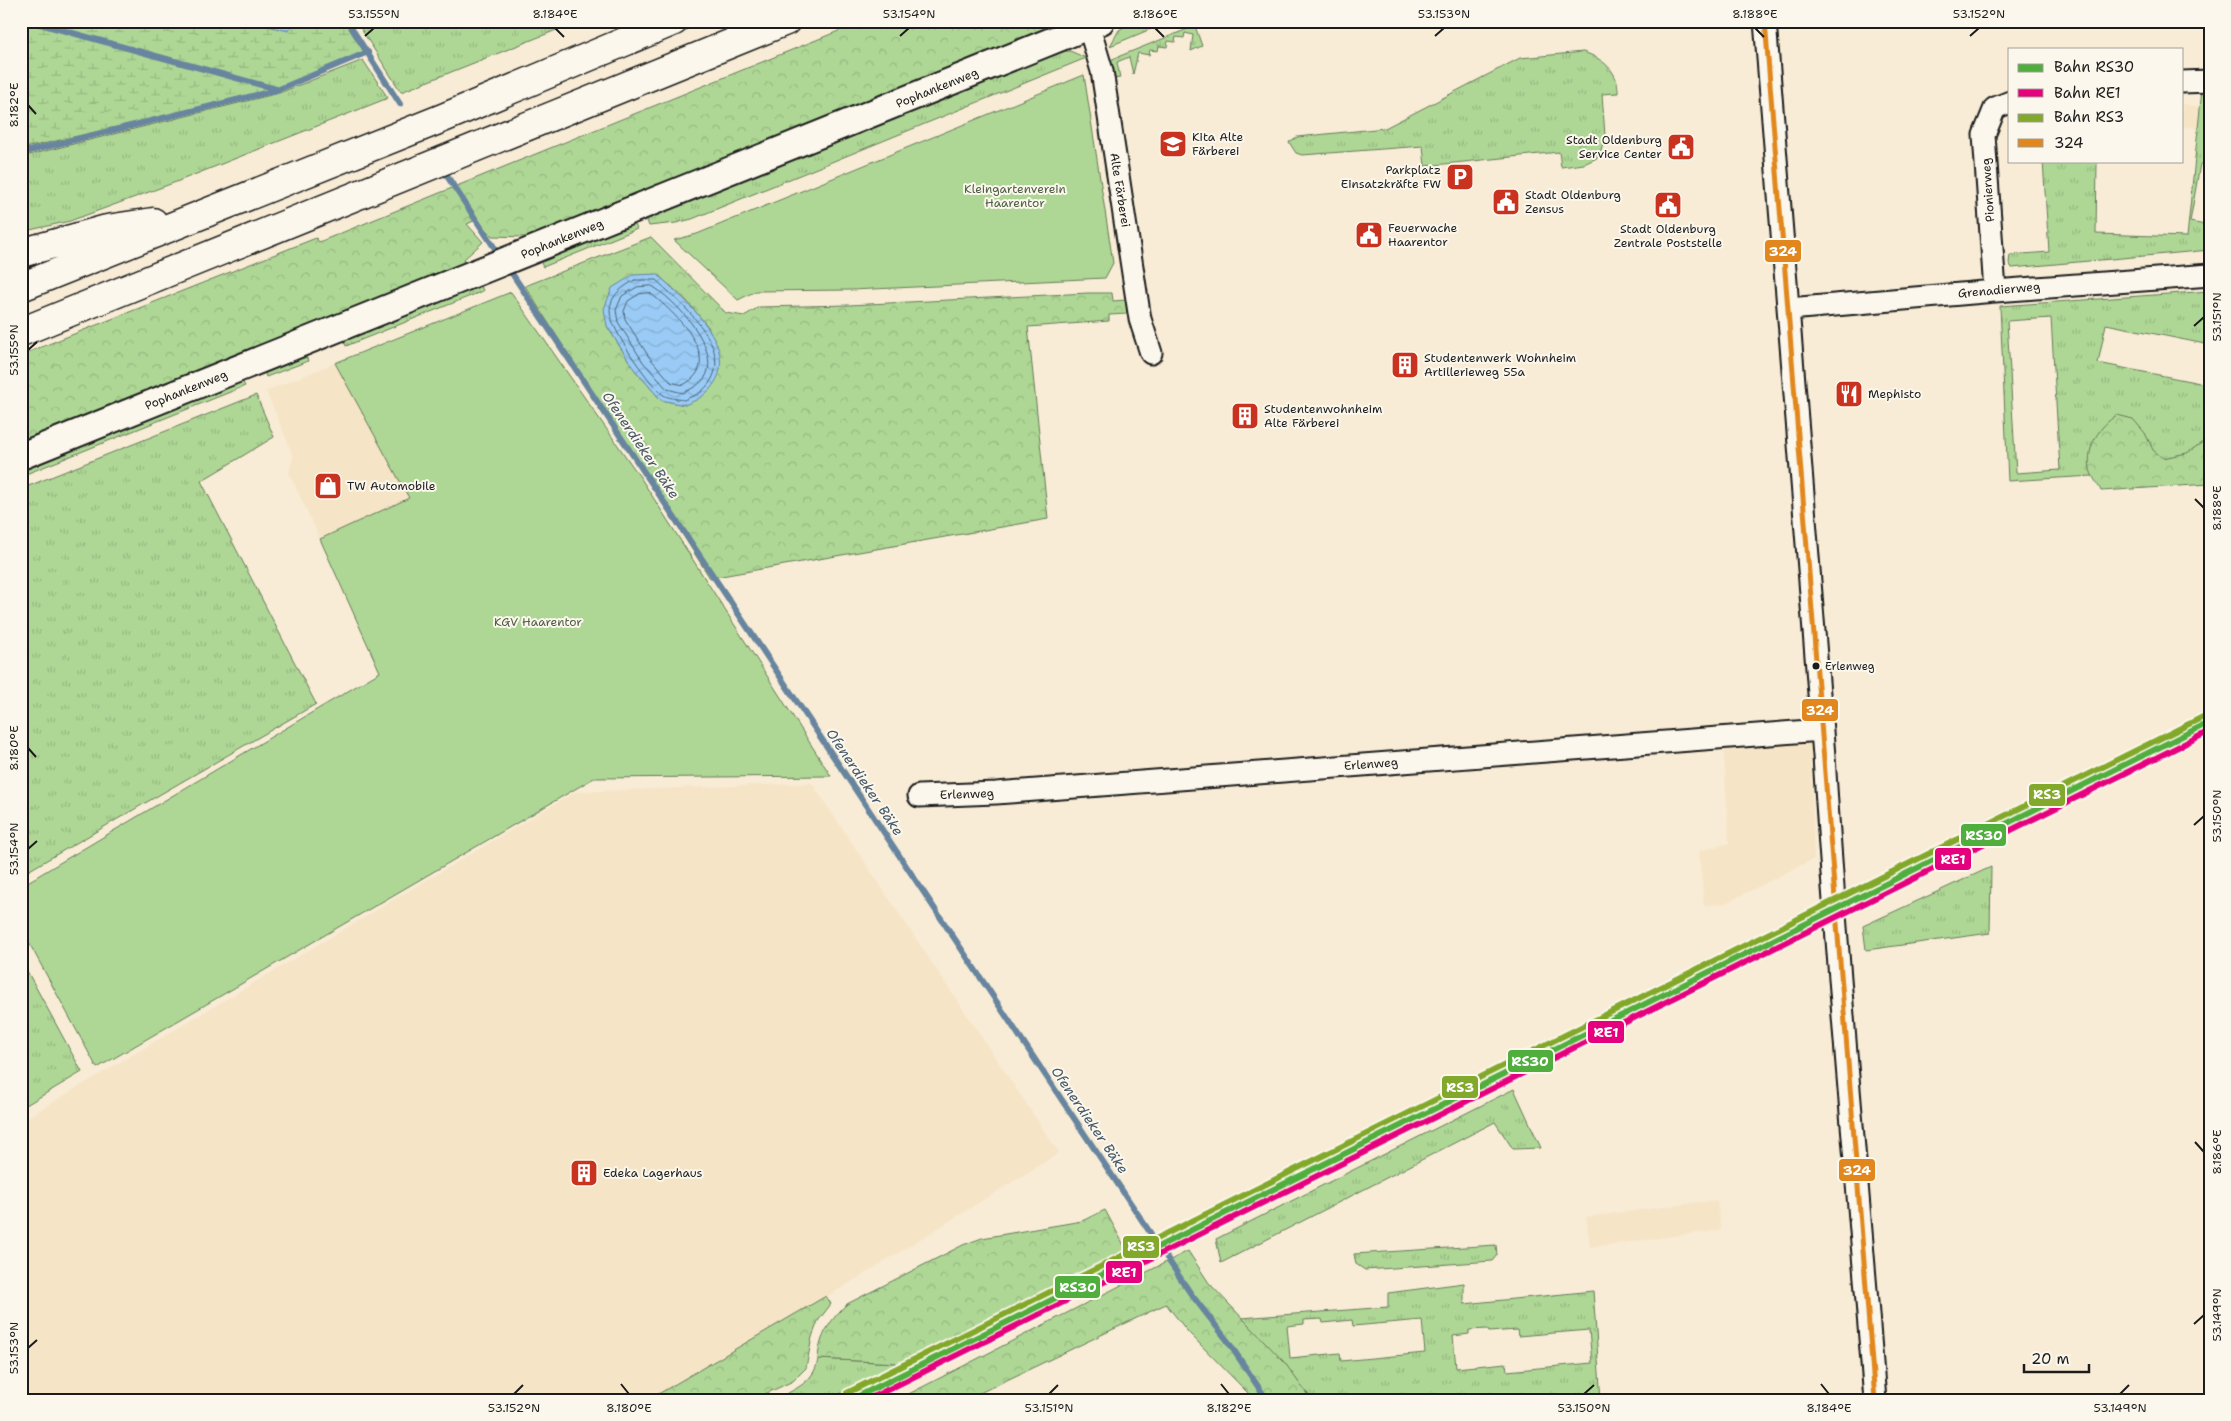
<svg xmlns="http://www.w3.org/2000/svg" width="2231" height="1421" viewBox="0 0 2231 1421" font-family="'Shantell Sans',sans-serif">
  <defs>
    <pattern id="grass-tufts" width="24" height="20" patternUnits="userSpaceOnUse" patternTransform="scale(1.25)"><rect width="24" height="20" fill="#aed795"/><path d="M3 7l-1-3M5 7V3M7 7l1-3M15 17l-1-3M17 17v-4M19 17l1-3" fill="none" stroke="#95b880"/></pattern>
    <pattern id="forest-crowns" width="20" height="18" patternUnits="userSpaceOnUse" patternTransform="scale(1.25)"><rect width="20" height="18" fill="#aed795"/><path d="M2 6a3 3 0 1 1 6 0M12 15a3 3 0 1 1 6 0" fill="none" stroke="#95b880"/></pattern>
    <pattern id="wetland-marsh" width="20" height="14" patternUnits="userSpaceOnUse" patternTransform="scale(1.25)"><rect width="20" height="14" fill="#aed795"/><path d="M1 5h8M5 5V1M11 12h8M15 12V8" fill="none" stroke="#95b880"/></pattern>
    <pattern id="water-waves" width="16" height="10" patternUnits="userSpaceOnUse" patternTransform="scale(1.25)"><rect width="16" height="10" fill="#99cbf6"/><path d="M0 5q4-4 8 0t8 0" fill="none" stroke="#83aed2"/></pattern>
  </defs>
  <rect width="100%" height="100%" fill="#f8ecd6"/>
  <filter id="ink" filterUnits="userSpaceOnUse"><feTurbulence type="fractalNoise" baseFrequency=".02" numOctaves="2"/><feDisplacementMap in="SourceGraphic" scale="10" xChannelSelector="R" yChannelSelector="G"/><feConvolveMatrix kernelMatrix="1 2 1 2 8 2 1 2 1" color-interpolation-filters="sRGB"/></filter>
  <g filter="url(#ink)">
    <path fill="#f6e4c7" d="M2182 104 2202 107 2198 129 2182 126Z
      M335 363 410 498 320 539 289 473 293 457 290 448 266 391Z
      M1810 730 1814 859 1726 903 1704 906 1699 851 1729 843 1723 737Z
      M812 783 1059 1153 845 1286 648 1400H21V1121L575 792Z
      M1717 1200 1721 1230 1590 1247 1586 1217Z"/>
    <path fill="url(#grass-tufts)" stroke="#657a58" fill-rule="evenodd" d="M356 21H579L401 92Z
      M1133 21H1170L1110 46 1119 30Z
      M1195 26 1202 46 1191 51 1193 35 1185 33 1184 38 1176 37 1175 42 1168 41 1167 47 1159 46 1158 51 1150 50 1149 55 1138 53 1133 74 1129 57 1117 62 1120 78 1113 79 1110 60Z
      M1061 51H1070L1086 58 692 219 676 223 649 226 646 218Z
      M1583 52C1602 58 1619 71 1618 93L1602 94 1605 136 1599 157 1584 164 1561 167 1559 152 1425 166 1423 146 1302 155 1296 153 1289 142 1297 137 1385 128 1520 58Z
      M363 60 388 98 176 182 70 221 21 232V157L279 93Z
      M2202 89H2210V125L2203 164H2200L2190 222 2210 226V250L2012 268 2009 263 2010 255 2049 252 2043 161H2097L2096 234 2187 237Z
      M634 223 637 229 543 267 540 261Z
      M480 283 483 291 346 346 343 339Z
      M2210 291V345L2106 324 2098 363 2210 385V469L2008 481 2000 306ZM2051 318 2060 470 2016 473 2007 321Z
      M305 354 308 361 266 377 264 370Z
      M241 379 245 386 21 476V468Z
      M256 395 274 437 201 481 316 704 21 875V489Z
      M1991 867 1990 933 1866 950 1863 926Z
      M21 960 82 1072 21 1108Z
      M1514 1089 1541 1148 1513 1149 1495 1122 1221 1263 1216 1239Z
      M1496 1245 1497 1255 1492 1261 1365 1270 1356 1264 1354 1254Z
      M1464 1283V1304L1593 1291 1601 1400H1311L1308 1394 1241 1318 1388 1307V1293ZM1322 1319 1323 1323 1352 1320 1353 1326 1422 1320 1425 1353 1341 1361 1340 1353 1290 1358 1287 1326 1304 1324V1320ZM1488 1329 1489 1332 1517 1330 1518 1336 1589 1330 1592 1363 1507 1371 1506 1363 1456 1368 1453 1336 1469 1334V1330Z
      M818 1359 898 1363 828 1400H779L778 1398C796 1389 815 1381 818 1359Z"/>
    <path fill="url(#forest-crowns)" stroke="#657a58" fill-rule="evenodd" d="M863 21H1067L527 241 525 237 492 236 476 220 467 224 483 242 463 260 466 266 21 444V355L316 238 319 242Z
      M651 237 726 313 744 316 759 307 849 305 1088 293H1112L1113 301 1126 300 1127 314 1109 315V321L1028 327 1048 519 710 578 525 286ZM657 274 687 301 709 328 685 405 661 400 634 369 607 326Z
      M2117 415 2133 419 2145 433 2153 450 2163 458 2187 453 2210 437V484L2101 491C2098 484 2091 476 2090 469 2086 447 2099 426 2117 415Z
      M1105 1210 1126 1249 898 1363 818 1359C819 1336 831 1319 847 1304L963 1245 982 1238 1082 1221Z
      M1188 1251 1209 1283 1285 1363 1311 1400H1252L1249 1394 1188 1332 1166 1304 965 1400H897Z
      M826 1296 831 1304 818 1321 812 1337 806 1368 793 1381 752 1400H648Z"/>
    <path fill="url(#wetland-marsh)" stroke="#657a58" d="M21 21H347L368 52 277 90 21 149Z"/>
    <path fill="#aed795" stroke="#657a58" d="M1084 75 1113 263 1105 278 852 290 756 291 738 300 674 240 697 234Z
      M511 292 640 477 831 776 594 778 97 1068 21 928V886L380 672 320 539 409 498 335 363Z"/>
    <path fill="url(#water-waves)" stroke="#67859f" d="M247 21H296L288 31Z
      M657 274C686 301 750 354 705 394 700 399 691 402 685 405L661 400 634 369 607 326 604 309 612 288 633 275Z"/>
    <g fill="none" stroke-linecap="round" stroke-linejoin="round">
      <path stroke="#4e6273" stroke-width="1" d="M635 280H656C682 304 743 355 702 391 697 395 690 397 684 400 678 399 667 398 662 394 648 382 610 329 610 311 610 295 623 287 635 280Z
        M652 286C674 299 715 343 708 370 706 382 693 388 683 393L667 389 643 362 618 322 616 310 622 296 637 287Z
        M650 293C674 312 728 362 683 385L671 382 649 357 625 319 624 311 628 301 639 294Z"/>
      <path stroke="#67859f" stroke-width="6" d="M29 21 276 89
        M347 21 400 104
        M21 153 277 90 368 52
        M447 176 500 256
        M507 266 1191 1294 1227 1340 1267 1400"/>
      <defs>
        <path id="minor" d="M1765 21 1824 756C1837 971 1858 1185 1875 1400
          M1089 27 1102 71 1140 319 1151 353
          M2182 82 2210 81
          M1995 291 1984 135 1995 108 2010 102
          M1789 309 1995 291 2210 275
          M919 796 996 793 1822 730"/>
        <path id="tertiary" d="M21 456 1101 21"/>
        <path id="motorway" d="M21 253 107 229 153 222
          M21 287 443 118 674 21
          M21 332 786 21"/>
      </defs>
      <use href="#minor" stroke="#1c1c1c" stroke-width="25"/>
      <use href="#tertiary" stroke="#1c1c1c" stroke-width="30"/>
      <use href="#motorway" stroke="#1c1c1c" stroke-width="31"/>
      <use href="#minor" stroke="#fbf7ec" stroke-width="21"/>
      <use href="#tertiary" stroke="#fbf7ec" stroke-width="26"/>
      <use href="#motorway" stroke="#fbf7ec" stroke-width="28"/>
      <defs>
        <path id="bus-1" d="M1765 21 1875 1400"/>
      </defs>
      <use href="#bus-1" stroke="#fbf7ec" stroke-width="9"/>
      <use href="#bus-1" stroke="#e1871d" stroke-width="5"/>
      <defs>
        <path id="rail-1" d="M851 1400 2210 722"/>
        <path id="rail-2" d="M867 1400 2210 731"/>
        <path id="rail-3" d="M847 1393 2207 715"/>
      </defs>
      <use href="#rail-1" stroke="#fbf7ec" stroke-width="10"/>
      <use href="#rail-2" stroke="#fbf7ec" stroke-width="10"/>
      <use href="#rail-3" stroke="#fbf7ec" stroke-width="10"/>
      <use href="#rail-1" stroke="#50ae3d" stroke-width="6"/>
      <use href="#rail-2" stroke="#e5007d" stroke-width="6"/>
      <use href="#rail-3" stroke="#82a82c" stroke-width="6"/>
    </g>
  </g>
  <path fill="none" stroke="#1c1c1c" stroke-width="2" d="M555 28 564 37M1155 28 1164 37M1755 28 1764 37M365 36 374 28M900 36 909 28M1435 36 1444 28M1970 36 1979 28M28 105 36 114M2194 326 2204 317M28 350 37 342M2195 499 2204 508M28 748 36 757M2194 825 2204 816M28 849 37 841M2195 1142 2204 1152M2194 1324 2204 1315M28 1348 37 1340M621 1384 629 1394M1221 1384 1229 1394M1821 1384 1829 1394M514 1394 523 1385M1049 1394 1058 1385M1584 1394 1594 1385M2120 1394 2129 1385"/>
  <defs>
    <symbol id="school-square" viewBox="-11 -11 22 22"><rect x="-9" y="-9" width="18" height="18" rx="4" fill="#c8321e" stroke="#fbf7ec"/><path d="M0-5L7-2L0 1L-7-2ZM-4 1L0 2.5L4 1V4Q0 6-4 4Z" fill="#fff"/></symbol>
    <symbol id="civic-square" viewBox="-11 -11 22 22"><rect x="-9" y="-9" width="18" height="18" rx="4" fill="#c8321e" stroke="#fbf7ec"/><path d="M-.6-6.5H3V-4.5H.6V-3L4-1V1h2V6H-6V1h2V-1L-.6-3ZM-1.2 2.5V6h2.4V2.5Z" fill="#fff"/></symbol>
    <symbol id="parking-square" viewBox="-11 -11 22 22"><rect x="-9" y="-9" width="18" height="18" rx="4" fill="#c8321e" stroke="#fbf7ec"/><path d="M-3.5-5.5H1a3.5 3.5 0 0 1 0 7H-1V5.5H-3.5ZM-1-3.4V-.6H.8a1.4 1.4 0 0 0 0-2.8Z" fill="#fff"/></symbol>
    <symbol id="building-square" viewBox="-11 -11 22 22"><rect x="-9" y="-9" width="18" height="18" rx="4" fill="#c8321e" stroke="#fbf7ec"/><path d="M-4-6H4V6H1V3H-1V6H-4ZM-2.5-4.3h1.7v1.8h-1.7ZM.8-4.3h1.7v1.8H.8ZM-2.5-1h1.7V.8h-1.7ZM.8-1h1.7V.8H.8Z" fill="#fff"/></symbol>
    <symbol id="restaurant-square" viewBox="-11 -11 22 22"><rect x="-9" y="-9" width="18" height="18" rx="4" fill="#c8321e" stroke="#fbf7ec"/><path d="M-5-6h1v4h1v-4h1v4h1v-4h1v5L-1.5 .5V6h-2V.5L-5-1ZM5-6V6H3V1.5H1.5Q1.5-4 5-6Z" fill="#fff"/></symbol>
    <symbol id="shop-square" viewBox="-11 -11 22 22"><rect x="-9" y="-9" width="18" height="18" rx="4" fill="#c8321e" stroke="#fbf7ec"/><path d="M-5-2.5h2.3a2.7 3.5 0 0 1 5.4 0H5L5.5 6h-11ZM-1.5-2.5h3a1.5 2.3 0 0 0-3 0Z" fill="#fff"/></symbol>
  </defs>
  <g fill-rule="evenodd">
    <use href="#school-square" x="1157" y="128" width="32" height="32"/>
    <use href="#civic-square" x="1665" y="131" width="32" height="32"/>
    <use href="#parking-square" x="1444" y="161" width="32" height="32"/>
    <use href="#civic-square" x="1490" y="186" width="32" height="32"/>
    <use href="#civic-square" x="1652" y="189" width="32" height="32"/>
    <use href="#civic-square" x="1353" y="219" width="32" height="32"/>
    <use href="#building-square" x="1389" y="349" width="32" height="32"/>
    <use href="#restaurant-square" x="1833" y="378" width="32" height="32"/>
    <use href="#building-square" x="1229" y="400" width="32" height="32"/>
    <use href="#shop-square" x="312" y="470" width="32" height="32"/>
    <use href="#building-square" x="568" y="1157" width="32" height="32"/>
  </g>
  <circle fill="#1c1c1c" stroke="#fbf7ec" stroke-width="2" cx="1816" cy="666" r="4.5"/>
  <g text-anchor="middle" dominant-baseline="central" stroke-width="4" stroke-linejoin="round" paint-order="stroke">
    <g font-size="11" fill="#1c1c1c" stroke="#fbf7ec" text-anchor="start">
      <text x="1825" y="666">Erlenweg</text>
    </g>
    <g font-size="12" fill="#1c1c1c" stroke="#fbf7ec">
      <text transform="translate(937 88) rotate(-22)">Pophankenweg</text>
      <text transform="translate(1120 190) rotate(81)">Alte Färberei</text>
      <text transform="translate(1988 190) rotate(-94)">Pionierweg</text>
      <text transform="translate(562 239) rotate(-22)">Pophankenweg</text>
      <text transform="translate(1999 290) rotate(-5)">Grenadierweg</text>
      <text transform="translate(186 390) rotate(-22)">Pophankenweg</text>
      <text transform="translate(1371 764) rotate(-4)">Erlenweg</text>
      <text transform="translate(967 794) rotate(-2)">Erlenweg</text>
    </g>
    <g font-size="12" fill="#1c1c1c" stroke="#fbf7ec" text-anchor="start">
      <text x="1192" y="137">Kita Alte<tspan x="1192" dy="14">Färberei</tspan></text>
      <text x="1662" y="140" text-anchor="end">Stadt Oldenburg<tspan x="1662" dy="14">Service Center</tspan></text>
      <text x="1441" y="170" text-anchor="end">Parkplatz<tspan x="1441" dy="14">Einsatzkräfte FW</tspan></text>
      <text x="1525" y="195">Stadt Oldenburg<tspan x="1525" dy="14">Zensus</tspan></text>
      <text x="1388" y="228">Feuerwache<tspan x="1388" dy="14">Haarentor</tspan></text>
      <text x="1668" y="229" text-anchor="middle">Stadt Oldenburg<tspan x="1668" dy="14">Zentrale Poststelle</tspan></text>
      <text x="1424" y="358">Studentenwerk Wohnheim<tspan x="1424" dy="14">Artillerieweg 55a</tspan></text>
      <text x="1868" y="394">Mephisto</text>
      <text x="1264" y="409">Studentenwohnheim<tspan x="1264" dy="14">Alte Färberei</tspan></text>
      <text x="347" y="486">TW Automobile</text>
      <text x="603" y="1173">Edeka Lagerhaus</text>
    </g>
    <g font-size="12" fill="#4f5d46" stroke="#fbf7ec">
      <text x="1015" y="189">Kleingartenverein<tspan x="1015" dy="14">Haarentor</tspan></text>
      <text x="538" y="622">KGV Haarentor</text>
    </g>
    <g font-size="14" font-style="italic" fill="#485968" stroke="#fbf7ec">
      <text transform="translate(641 445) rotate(56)">Ofenerdieker Bäke</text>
      <text transform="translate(865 782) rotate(56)">Ofenerdieker Bäke</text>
      <text transform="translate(1090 1120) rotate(56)">Ofenerdieker Bäke</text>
    </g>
  </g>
  <g stroke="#fbf7ec" stroke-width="2">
    <rect x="1764" y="239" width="38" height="24" rx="5" fill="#e1871d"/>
    <rect x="1801" y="698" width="38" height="24" rx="5" fill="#e1871d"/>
    <rect x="2028" y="783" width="38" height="24" rx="5" fill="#82a82c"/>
    <rect x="1960" y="823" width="47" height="24" rx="5" fill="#50ae3d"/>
    <rect x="1934" y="847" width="38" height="24" rx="5" fill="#e5007d"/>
    <rect x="1587" y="1020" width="38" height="24" rx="5" fill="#e5007d"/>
    <rect x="1507" y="1049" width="47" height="24" rx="5" fill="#50ae3d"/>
    <rect x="1441" y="1075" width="38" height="24" rx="5" fill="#82a82c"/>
    <rect x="1838" y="1158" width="38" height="24" rx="5" fill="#e1871d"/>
    <rect x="1122" y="1235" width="38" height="24" rx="5" fill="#82a82c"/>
    <rect x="1105" y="1260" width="38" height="24" rx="5" fill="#e5007d"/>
    <rect x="1054" y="1275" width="47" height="24" rx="5" fill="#50ae3d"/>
  </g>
  <g font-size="14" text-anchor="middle" font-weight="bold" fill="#fff">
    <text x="1783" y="256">324</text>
    <text x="1820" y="715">324</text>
    <text x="2047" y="799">RS3</text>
    <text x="1984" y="840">RS30</text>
    <text x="1953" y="864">RE1</text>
    <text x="1606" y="1037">RE1</text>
    <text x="1530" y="1066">RS30</text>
    <text x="1460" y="1092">RS3</text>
    <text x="1857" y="1175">324</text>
    <text x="1141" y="1251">RS3</text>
    <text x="1124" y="1277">RE1</text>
    <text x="1078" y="1292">RS30</text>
  </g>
  <rect width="2231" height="1421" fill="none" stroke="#fbf7ec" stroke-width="55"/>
  <rect x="2008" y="48" width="175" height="115" fill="#fbf7ec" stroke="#a29f99"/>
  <rect x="2018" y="64" width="25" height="8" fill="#50ae3d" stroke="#a29f99"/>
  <text x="2054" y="72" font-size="15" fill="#1c1c1c">Bahn RS30</text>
  <rect x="2018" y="89" width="25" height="8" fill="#e5007d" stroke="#a29f99"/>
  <text x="2054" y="98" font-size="15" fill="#1c1c1c">Bahn RE1</text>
  <rect x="2018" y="114" width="25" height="8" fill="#82a82c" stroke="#a29f99"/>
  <text x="2054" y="122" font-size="15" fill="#1c1c1c">Bahn RS3</text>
  <rect x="2018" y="139" width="25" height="8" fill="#e1871d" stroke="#a29f99"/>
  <text x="2054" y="148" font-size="15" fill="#1c1c1c">324</text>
  <path d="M2024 1364v8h65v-8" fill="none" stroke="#1c1c1c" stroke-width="2.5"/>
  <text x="2031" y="1364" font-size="15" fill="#1c1c1c" stroke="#fbf7ec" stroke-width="4" paint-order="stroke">20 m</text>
  <rect x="28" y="28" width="2176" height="1366" fill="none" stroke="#1c1c1c" stroke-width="2"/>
  <g font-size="12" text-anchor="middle" fill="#1c1c1c">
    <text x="374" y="18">53.155°N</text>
    <text x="555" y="18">8.184°E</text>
    <text x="909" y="18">53.154°N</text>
    <text x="1155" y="18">8.186°E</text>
    <text x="1444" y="18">53.153°N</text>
    <text x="1755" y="18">8.188°E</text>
    <text x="1979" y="18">53.152°N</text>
    <text transform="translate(14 105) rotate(-90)" y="4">8.182°E</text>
    <text transform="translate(2217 317) rotate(-90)" y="4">53.151°N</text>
    <text transform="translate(14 350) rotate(-90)" y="4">53.155°N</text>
    <text transform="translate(2217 508) rotate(-90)" y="4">8.188°E</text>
    <text transform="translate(14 748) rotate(-90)" y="4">8.180°E</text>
    <text transform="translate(2217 816) rotate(-90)" y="4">53.150°N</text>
    <text transform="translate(14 849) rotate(-90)" y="4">53.154°N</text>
    <text transform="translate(2217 1152) rotate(-90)" y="4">8.186°E</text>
    <text transform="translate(2217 1315) rotate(-90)" y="4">53.149°N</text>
    <text transform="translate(14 1348) rotate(-90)" y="4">53.153°N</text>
    <text x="514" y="1412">53.152°N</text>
    <text x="629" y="1412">8.180°E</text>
    <text x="1049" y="1412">53.151°N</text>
    <text x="1229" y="1412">8.182°E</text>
    <text x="1584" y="1412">53.150°N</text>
    <text x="1829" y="1412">8.184°E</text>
    <text x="2120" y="1412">53.149°N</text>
  </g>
</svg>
